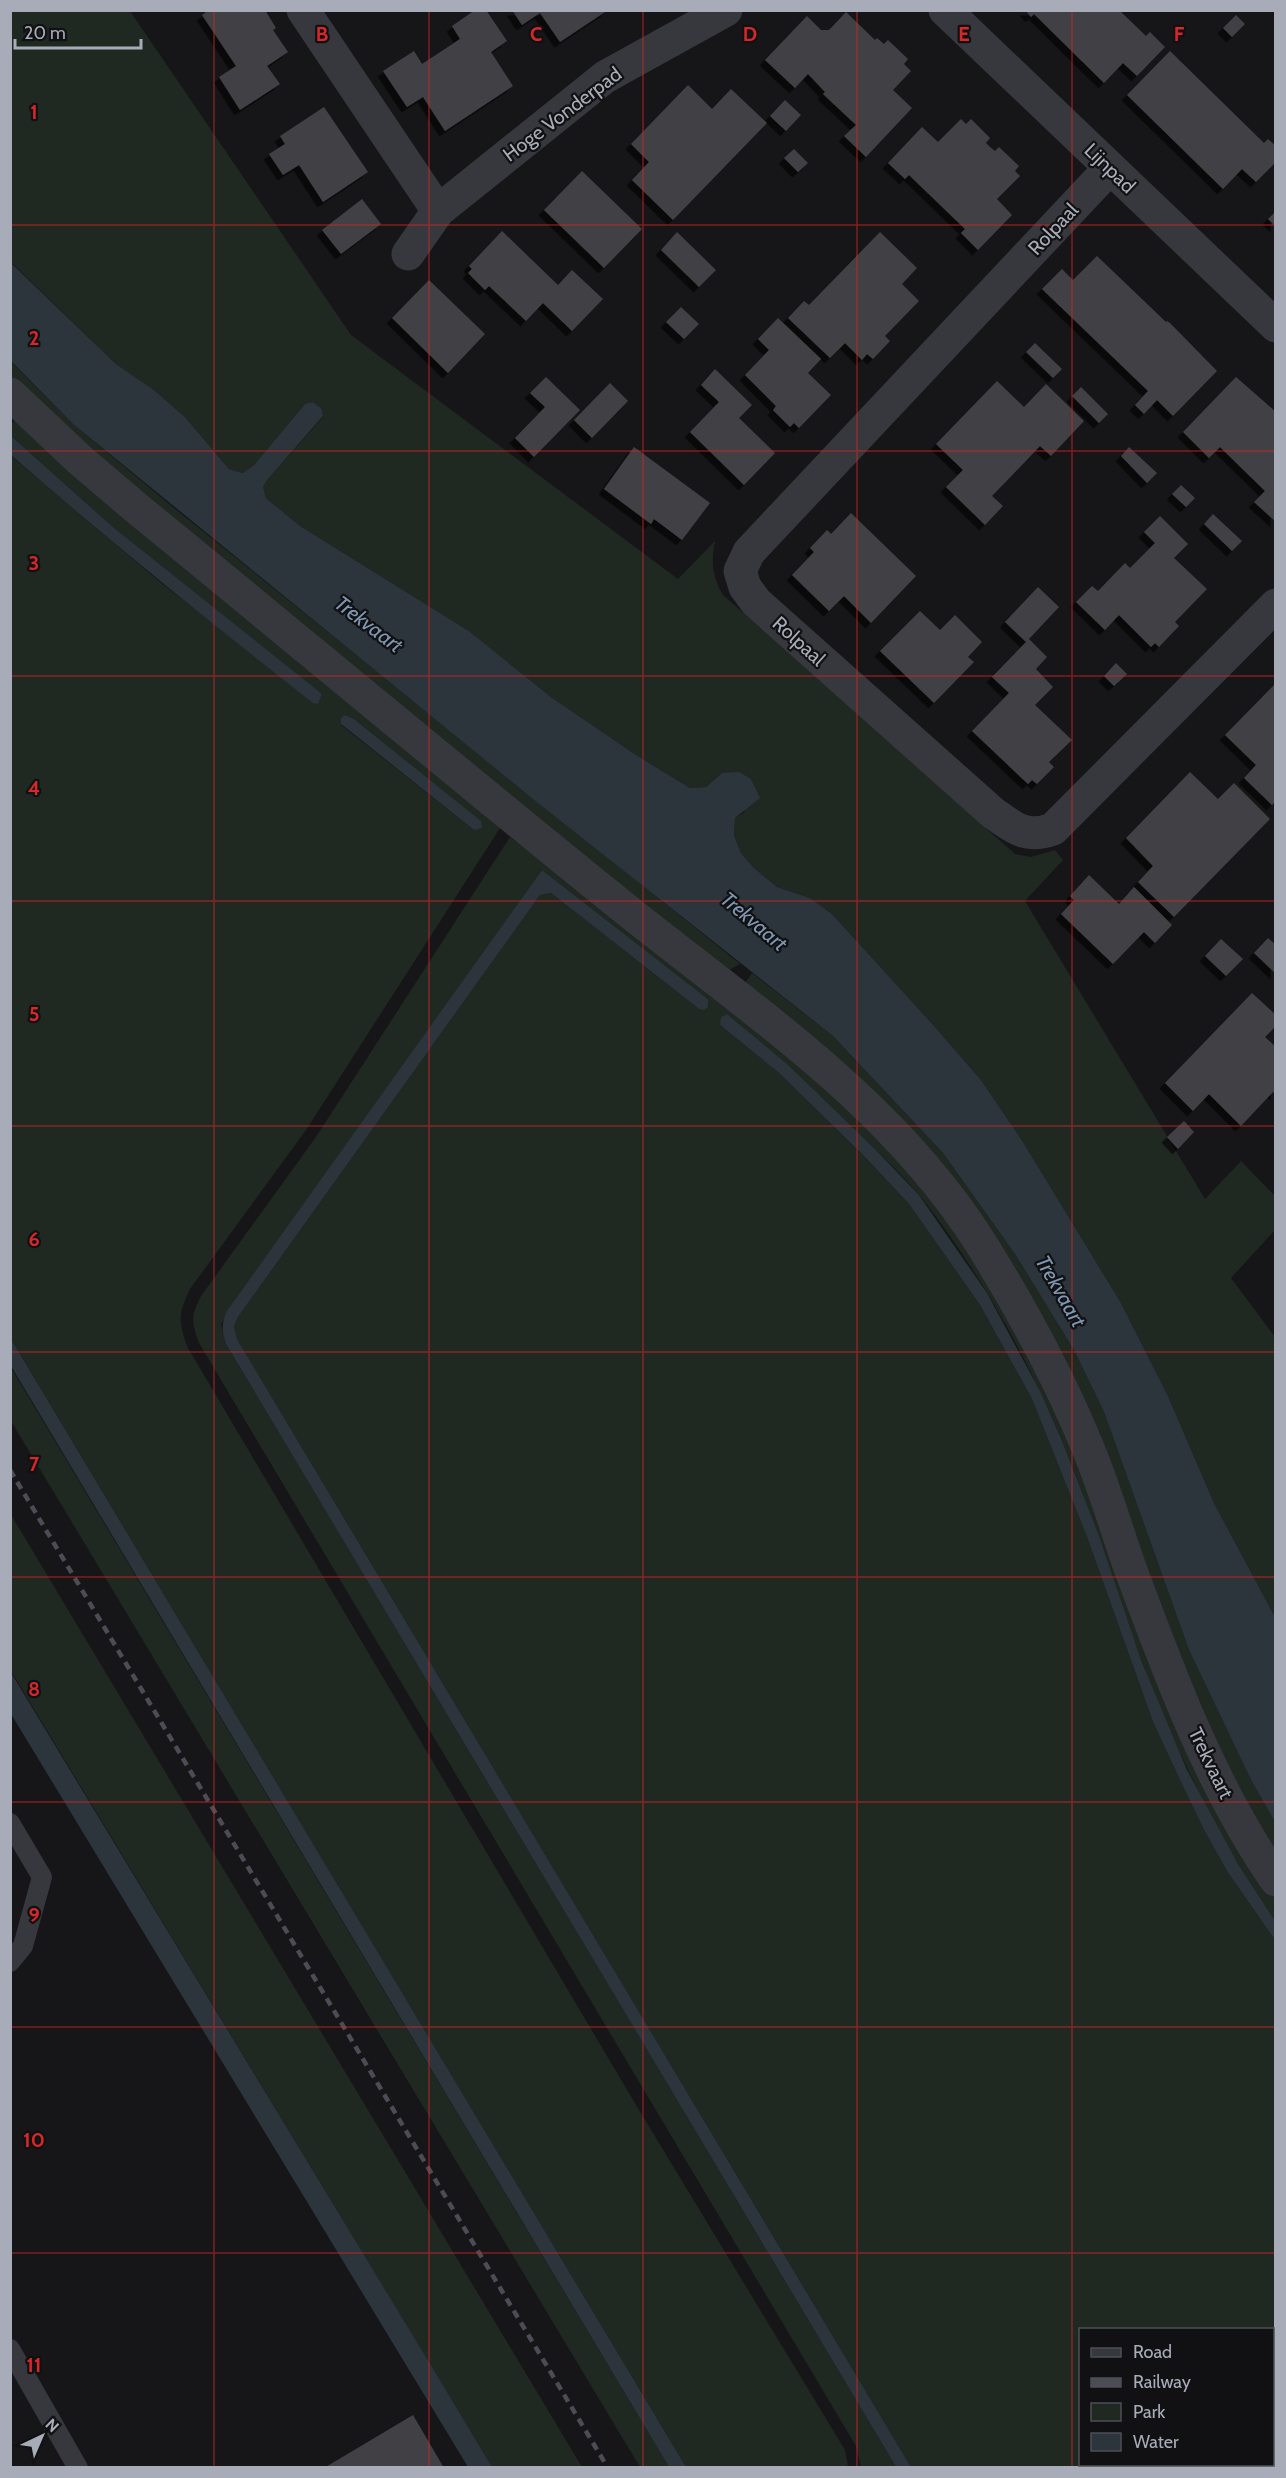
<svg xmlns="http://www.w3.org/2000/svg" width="1286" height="2478" viewBox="0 0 1286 2478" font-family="Cabin,sans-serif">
  <defs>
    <filter id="shadow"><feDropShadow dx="-5.5" dy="5.5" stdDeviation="0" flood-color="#0009"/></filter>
  </defs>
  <rect width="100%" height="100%" fill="#161618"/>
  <path fill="#202822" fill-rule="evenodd" d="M11 11H130L351 335 678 579 715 541C711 561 712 577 723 595L1015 854 1031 857 1055 850 1063 860 1025 901 1205 1199 1241 1161 1275 1196V1230L1231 1278 1275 1337V1617L1214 1503 1168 1396 1121 1303 1023 1142 981 1080 935 1027 832 914 810 898 777 887 754 868 741 853 734 834 735 818 745 812 722 773 706 787 690 788 636 755 551 697 469 631 300 526 266 498 263 487 268 479 323 417 322 409 313 402 305 404 254 465 243 473 229 469 185 417 154 390 116 364 11 262Z
    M10 361 73 424 174 508 740 964 724 973 146 503 11 380Z
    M18 420 502 825 306 1130 190 1289C178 1314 178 1322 188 1348L636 2105 845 2450 848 2467H686L11 1339 10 455 160 582 318 704 322 694 113 527 11 436V423ZM345 715 354 719 480 821 474 830 341 725Z
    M510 837 721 995 920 1177 1029 1343 1252 1862 1275 1897V1921C1219 1841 1177 1753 1142 1662 1114 1590 1093 1515 1063 1443 1027 1357 979 1270 920 1196 899 1171 875 1149 852 1127 811 1088 770 1050 727 1014L724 1015 720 1025 779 1073 865 1157 909 1204 980 1305 1032 1399 1087 1537 1153 1722 1179 1778 1204 1830 1227 1871 1275 1940V2369L1273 2368 1272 2330H1080V2464L1133 2465 1128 2468 911 2467 237 1339 234 1326 238 1317 540 895 551 893 699 1009 708 999 542 870 221 1324 226 1344 896 2467H861L856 2446 199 1343C191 1321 191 1316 201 1296L316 1137Z
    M752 973 833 1036 943 1153 1015 1254 1074 1350 1104 1412 1189 1650 1251 1780 1275 1822V1863L1242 1806 987 1236 742 987Z
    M10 1366 669 2467H640L11 1421Z
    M10 1513 582 2467H492L11 1671Z"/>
  <path fill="#2c343c" d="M10 262 116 364 154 390 185 417 229 469 243 473 254 465 305 404 313 402 322 409 323 416 268 479 263 487 266 498 300 526 469 631 551 697 636 755 690 788 706 787 722 773 739 772 751 779 760 798 735 818 734 835 741 853 754 868 777 887 810 898 832 914 935 1027 981 1080 1023 1142 1121 1303 1168 1396 1214 1503 1275 1617V1822L1251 1780 1189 1650 1104 1412 1074 1350 1015 1254 943 1153 833 1036 538 803 73 424 11 361Z
    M11 436 113 527 316 689 322 694 318 704 313 703C210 622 109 541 11 455Z
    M345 715 354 719 481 821 482 828 474 830 341 724V718Z
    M542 870 708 999V1007L704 1010 699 1009 551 893 540 895 238 1317 234 1326 237 1339 911 2467H896L226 1344C222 1331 221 1324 227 1311Z
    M727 1014 787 1064 875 1149 919 1195 987 1293 1041 1393 1063 1443 1099 1536 1141 1660 1187 1770 1238 1864 1275 1921V1940L1227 1871 1204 1830 1179 1778 1153 1722 1087 1537 1032 1399 980 1305 909 1204 865 1157 779 1073 720 1025 721 1017Z
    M11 1339 686 2467H669L11 1366Z
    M10 1671 435 2372 492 2467H468L11 1714Z"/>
  <path fill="#404145" filter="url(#shadow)" d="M209 10H265L276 28 273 30 288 52 267 66 280 84 240 110 219 77 236 66 202 15Z
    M475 10H486L507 41 491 52 513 86 445 131 423 97 407 107 383 71 414 51 422 64 460 39 452 26Z
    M512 10H608L560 42 540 13 522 25Z
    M1025 10H1119L1146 36 1150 32 1165 47 1137 76 1123 63 1104 83 1034 14 1031 17Z
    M846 12 875 40 877 38 884 44 888 40 908 59 904 64 911 71 893 90 912 108 866 157 844 136 856 125 823 94 825 92 808 74 795 88 765 60 807 16 821 30H829Z
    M1236 15 1245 24 1232 37 1223 28Z
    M1170 51 1264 143 1268 139 1276 146V162L1256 182 1242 169 1223 189 1127 95Z
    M688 85 712 109 731 89 767 123 673 220 632 180 649 162 631 144Z
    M785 100 801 115 786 131 770 116Z
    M324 107 368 172 323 202 299 165 283 175 269 154 285 144 280 136Z
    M961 119 966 124 971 119 990 138 986 143 990 147 995 151 999 147 1019 166 1015 171 1020 176 997 199 1012 215 978 250 961 233 965 229 909 175 905 179 888 163 922 127 938 142Z
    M794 149 808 163 798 172 784 158Z
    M582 171 642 229 604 268 544 210Z
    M362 199 381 224 341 254 322 230Z
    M1276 211V227L1268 219Z
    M502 231 558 285 572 270 603 299 572 331 543 303 526 321 489 286 485 290 468 273 472 269 469 266Z
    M677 232 716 270 699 287 661 250Z
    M880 232 917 268 902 284 919 301 885 336 890 341 873 359 867 354 862 360 845 343 830 358 788 318 804 301 809 305Z
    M1097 256 1166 322 1167 321 1170 323 1217 371 1173 416 1157 400 1144 414 1135 405 1148 391 1042 289 1062 269 1073 280Z
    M429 280 485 334 448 373 392 318Z
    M681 307 699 324 684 339 666 322Z
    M778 318 821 359 808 373 831 395 799 428 794 423 790 427 773 410 776 406 745 375 769 350 758 339Z
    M1035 343 1062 369 1053 378 1026 352Z
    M715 369 752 405 739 418 775 453 744 485 690 432 719 402 701 385Z
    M546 377 580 410 534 457 515 438 545 407 530 393Z
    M1236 377 1276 412V522L1254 502 1265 491 1220 447 1209 458 1183 432Z
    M997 381 1024 407 1046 384 1084 421 1051 456 1040 446 1022 465 992 496 1003 506 985 525 946 487 963 470 936 444Z
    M610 383 628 401 592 438 574 420Z
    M1081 387 1108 414 1099 423 1072 396Z
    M634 447 710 503 682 540 654 519 651 524 604 489Z
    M1129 447 1157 473 1147 483 1121 456Z
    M1181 485 1195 498 1186 507 1172 494Z
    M851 513 916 576 871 623 844 596 829 611 792 575 814 552 810 548 827 530 831 534Z
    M1213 514 1242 541 1232 551 1204 524Z
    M1160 516 1188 544 1174 558 1207 589 1175 622 1179 626 1159 647 1155 643 1151 647 1119 615 1105 630 1076 602 1092 586 1098 591 1125 563 1130 568 1155 543 1144 532Z
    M1038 587 1059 607 1029 639 1047 657 1036 669 1053 687 1035 705 1072 740 1049 762 1054 767 1037 784 1032 780 1028 784 972 731 1009 693 992 677 1026 642 1005 622Z
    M920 611 940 630 955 615 982 642 968 657 974 662 934 703 880 651Z
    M1116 663 1127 674 1114 686 1104 676Z
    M1276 683V801L1272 805 1244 778 1256 765 1225 735Z
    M1190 772 1218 799 1234 783 1270 819 1174 917 1138 882 1153 866 1126 838Z
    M1089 875 1119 904 1134 887 1172 925 1155 943 1144 932 1113 964 1061 914 1074 900 1070 896Z
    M1268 938 1276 945V974L1254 953Z
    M1221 939 1243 959 1226 976 1205 956Z
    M1252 993 1276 1015V1026L1265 1037 1276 1047V1095L1273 1092 1241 1126 1209 1094 1193 1111 1165 1083Z
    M1184 1121 1194 1132 1178 1149 1167 1137Z
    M1276 2409V2468H1179L1184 2464H1272V2411Z
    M413 2415 444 2468H324Z"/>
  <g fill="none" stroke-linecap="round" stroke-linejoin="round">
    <path stroke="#37383d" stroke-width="20" d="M10 1823 42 1877 23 1946 10 1962
      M10 2349 78 2468"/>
    <path stroke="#37383d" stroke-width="33" d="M303 10 438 211 605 77 726 10
      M945 10 1276 326
      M1110 168 749 552 740 571 745 587 756 602 993 813C1014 828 1026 839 1053 829L1276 605
      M408 254 438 211
      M10 394 80 460 140 511C303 644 464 779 628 911 754 1012 892 1103 980 1242 1022 1309 1060 1379 1090 1453 1105 1490 1116 1528 1129 1565 1169 1673 1210 1785 1276 1880"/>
    <path stroke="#4c4d54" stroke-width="4.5" stroke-dasharray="8 6" stroke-linecap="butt" d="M10 1470 608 2468"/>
  </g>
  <path fill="none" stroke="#d62828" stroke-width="1.5" stroke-opacity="0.55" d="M214 10V2468M429 10V2468M643 10V2468M857 10V2468M1072 10V2468M10 225H1276M10 451H1276M10 676H1276M10 901H1276M10 1126H1276M10 1352H1276M10 1577H1276M10 1802H1276M10 2027H1276M10 2253H1276"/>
  <g text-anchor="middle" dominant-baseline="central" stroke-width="4.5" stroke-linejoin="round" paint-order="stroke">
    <g font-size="20" fill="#a8acb8" stroke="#111113">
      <text transform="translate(562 114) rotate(-37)">Hoge Vonderpad</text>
      <text transform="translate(1110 168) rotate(44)">Lijnpad</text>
      <text transform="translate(1053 229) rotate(-47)">Rolpaal</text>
      <text transform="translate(799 641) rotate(42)">Rolpaal</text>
      <text transform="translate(1211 1763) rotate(64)">Trekvaart</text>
    </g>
    <g font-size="21" font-style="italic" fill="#7f97b3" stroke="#111113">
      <text transform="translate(369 624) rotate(37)">Trekvaart</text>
      <text transform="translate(754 921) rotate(40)">Trekvaart</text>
      <text transform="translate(1061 1291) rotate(60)">Trekvaart</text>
    </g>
  </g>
  <g font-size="20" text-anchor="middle" font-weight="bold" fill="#d62828" stroke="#111113" stroke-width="4.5" stroke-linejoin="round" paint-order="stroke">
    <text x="322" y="41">B</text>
    <text x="536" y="41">C</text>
    <text x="750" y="41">D</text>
    <text x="964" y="41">E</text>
    <text x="1179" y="41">F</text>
    <text x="34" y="119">1</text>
    <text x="34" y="345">2</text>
    <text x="34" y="570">3</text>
    <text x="34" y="795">4</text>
    <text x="34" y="1021">5</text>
    <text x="34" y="1246">6</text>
    <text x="34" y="1471">7</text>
    <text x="34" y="1696">8</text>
    <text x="34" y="1922">9</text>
    <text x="34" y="2147">10</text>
    <text x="34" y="2372">11</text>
  </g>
  <rect width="1286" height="2478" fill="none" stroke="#a8acb8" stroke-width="24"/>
  <rect x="1079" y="2328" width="195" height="138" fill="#111113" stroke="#4d4f55" stroke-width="1.5"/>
  <rect x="1091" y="2348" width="30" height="9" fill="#37383d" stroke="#4d4f55" stroke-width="1.5"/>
  <text x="1133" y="2358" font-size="18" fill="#a8acb8">Road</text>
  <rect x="1091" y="2378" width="30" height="9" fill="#4c4d54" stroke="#4d4f55" stroke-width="1.5"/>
  <text x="1133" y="2388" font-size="18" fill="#a8acb8">Railway</text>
  <rect x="1091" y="2403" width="30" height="18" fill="#202822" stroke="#4d4f55" stroke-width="1.5"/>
  <text x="1133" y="2418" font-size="18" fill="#a8acb8">Park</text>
  <rect x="1091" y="2433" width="30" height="18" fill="#2c343c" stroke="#4d4f55" stroke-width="1.5"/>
  <text x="1133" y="2448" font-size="18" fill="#a8acb8">Water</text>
  <g transform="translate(42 2436) rotate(44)" stroke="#111113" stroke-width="4.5" paint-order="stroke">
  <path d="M0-4.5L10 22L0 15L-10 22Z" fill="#a8acb8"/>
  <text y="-9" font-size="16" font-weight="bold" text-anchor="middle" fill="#a8acb8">N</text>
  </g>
  <path d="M15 39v9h126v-9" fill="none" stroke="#a8acb8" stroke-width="3"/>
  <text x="24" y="39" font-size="18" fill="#a8acb8" stroke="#111113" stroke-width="4.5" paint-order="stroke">20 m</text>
</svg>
